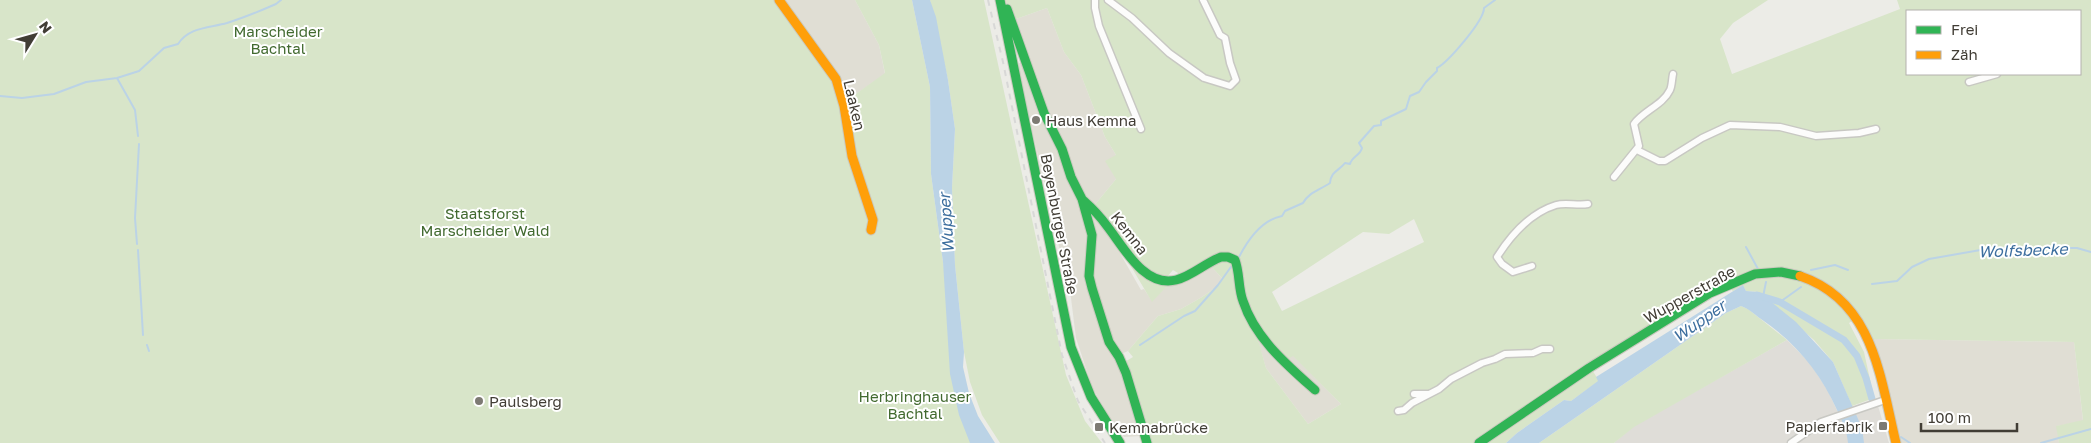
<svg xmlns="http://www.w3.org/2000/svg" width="2091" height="443" viewBox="0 0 2091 443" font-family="'Golos Text',sans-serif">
  <rect width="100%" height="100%" fill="#ecece7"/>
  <path fill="#e0ded4" d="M779 0H855L879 45 885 74 843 103Z
    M1047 8 1064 52 1081 75 1105 137 1116 155V179L1093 207 1112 235 1117 248 1141 290 1144 289 1152 301 1171 282 1208 263 1222 278 1218 286 1202 297 1181 309 1158 316 1128 351 1121 354V364L1141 436 1124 437 1109 416 1092 387 1076 338 1071 298 1029 117 1019 68V63L1023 62 1013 20Z
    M1254 328 1285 360 1293 355 1341 404 1308 424 1266 368Z
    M1873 339 2074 342 2083 421 2057 426 2059 443H1901Z"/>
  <path fill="#dfddd8" d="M1787 340 1810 363 1828 391 1841 419 1878 406 1889 443H1614L1634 426Z"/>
  <path fill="#d8e5c9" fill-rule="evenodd" d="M0 0H779L846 101 885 73 879 45 855 0H912L930 87 931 174 943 262 974 443H0Z
    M930 0H984L1066 375 1085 421 1102 443H1000L982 415 970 382 964 352 955 265 952 188 955 129 948 80Z
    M1005 0H1768L1733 23 1720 39 1732 74 1900 9 1897 0H2091V443H2059L2056 426 2083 420 2074 342 1873 339 1859 316 1849 323 1864 352 1874 398 1852 406 1833 362 1814 340 1759 292 1746 291 1743 286 1733 291 1727 286 1685 309 1591 368 1599 381 1571 401 1564 400 1517 433 1506 443H1151L1123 363 1133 357 1128 351 1158 316 1181 309 1202 297 1218 286 1222 278 1208 263 1227 259 1232 260 1235 265 1238 279 1240 278C1240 269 1239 260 1230 256L1206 260 1182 276 1177 277 1178 273 1173 270 1167 277H1159L1150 273 1140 262 1138 263 1093 207 1116 179 1105 161 1116 155 1105 137 1081 75 1064 52 1047 8 1013 20ZM1907 11H2080V74H1907ZM1414 219 1424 242 1282 311 1272 292 1363 232 1389 234ZM1255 329 1285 361 1293 356 1341 404 1308 424 1266 368Z
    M1129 263 1171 282 1152 302Z
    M1741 306 1748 309 1787 340 1634 427 1614 443H1539L1726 313Z"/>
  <path fill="#bbd3e6" d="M912 0H930L936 17 948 80 955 129 952 188 955 265 964 352 963 367 969 393 978 416 995 443H970L959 415 950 374 943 262 931 174 930 87Z
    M1743 285 1746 291 1759 292 1796 322 1833 362 1862 428 1864 443H1848C1847 431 1842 421 1837 410 1820 372 1795 342 1761 319 1754 314 1749 309 1741 306L1726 313 1539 443H1506L1517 433 1564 400 1571 401 1598 381 1596 377Z"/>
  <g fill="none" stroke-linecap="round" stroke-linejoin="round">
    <path stroke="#bbd3e6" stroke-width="2" d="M117 78 135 110 138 136
      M0 96 22 98 54 94 86 82 117 78 139 71 164 48 178 44C189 27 209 28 227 23 243 18 260 11 276 4L281 0
      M137 244 135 218 139 144
      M1746 247 1758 269
      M138 250 143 335
      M1238 259C1247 241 1261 220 1282 216L1285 211 1303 203C1309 192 1320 190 1330 183 1331 171 1339 171 1345 163L1350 164C1352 156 1360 156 1362 148L1359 143 1374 126 1381 125V121L1406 109 1410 96 1419 92 1426 82 1437 71V68C1448 62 1484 21 1484 8L1495 0
      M1811 270 1835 265 1848 270
      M1872 284 1897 281 1912 267 1929 259 1992 248H2077L2091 252
      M1763 297 1766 282
      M1780 302 1801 287
      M147 345 149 351
      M1140 345 1184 316 1195 311 1218 285 1233 264
      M1901 437 1910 443
      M2041 443 2091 429"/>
    <path stroke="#bbd3e6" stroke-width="7" d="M1757 295 1780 302 1844 340 1857 356 1866 378 1872 399"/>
    <defs>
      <path id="street" d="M1095 0V8L1099 26 1141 129
        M1108 0 1132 18 1169 53 1204 78 1230 86 1236 80 1230 63 1225 38 1220 35 1203 0
        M1969 82 1997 74
        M1637 150 1659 161H1665L1702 138 1730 125 1780 127 1816 136 1859 133 1876 129
        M1614 177 1639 146 1634 124C1643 111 1663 105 1670 90 1672 86 1672 78 1673 74
        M1532 266 1513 272 1502 264 1497 257C1511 235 1530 213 1556 205 1566 202 1577 206 1588 204
        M1414 394H1428
        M1398 411 1404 410 1412 403 1439 389 1451 379 1482 363 1495 359 1505 354 1533 353 1542 349H1550
        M1791 443 1821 422 1885 400"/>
      <path id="fast" d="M1000 0 1071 347 1091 397 1120 443
        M1003 10 1007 9 1044 113 1062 149 1071 177 1082 199 1092 235 1089 276 1092 288 1109 342 1119 357 1126 373 1147 443
        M1083 200C1092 208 1100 216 1107 226 1123 246 1144 288 1176 280 1192 276 1205 263 1221 257H1228L1235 260C1240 273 1238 288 1243 301 1255 338 1287 365 1315 390
        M1479 443 1589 368 1710 293 1755 274 1781 272 1800 276"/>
      <path id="slow" d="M779 0 836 79 844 106 852 156 873 220 871 230
        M1800 276C1874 301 1880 377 1896 443"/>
    </defs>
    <use href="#street" stroke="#c8c8c3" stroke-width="9"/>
    <use href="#fast" stroke="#cac9be" stroke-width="11"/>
    <use href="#slow" stroke="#cac9be" stroke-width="11"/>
    <use href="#street" stroke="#fcfcfb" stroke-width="6"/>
    <use href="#fast" stroke="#30b455" stroke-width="9"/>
    <use href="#slow" stroke="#ff9f0a" stroke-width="9"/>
    <path stroke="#d8d8d7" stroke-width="2" stroke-dasharray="6 6" stroke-linecap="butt" d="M988 0 1003 62 1062 355 1078 401 1105 443"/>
  </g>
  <g fill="#7d7a73" stroke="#fff" stroke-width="2">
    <circle cx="1036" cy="120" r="5"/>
    <circle cx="479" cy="401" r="5"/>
    <rect x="1878" y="421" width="10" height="10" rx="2.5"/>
    <rect x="1094" y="422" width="10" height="10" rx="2.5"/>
  </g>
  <g text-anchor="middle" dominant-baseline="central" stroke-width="4" stroke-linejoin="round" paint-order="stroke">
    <g font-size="15" fill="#426a30" stroke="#fff">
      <text x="278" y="31">Marscheider<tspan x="278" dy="17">Bachtal</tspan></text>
      <text x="485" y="213">Staatsforst<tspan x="485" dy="17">Marscheider Wald</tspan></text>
      <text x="915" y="396">Herbringhauser<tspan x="915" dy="17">Bachtal</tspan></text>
    </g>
    <g font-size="15" fill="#413d35" stroke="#fff">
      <text transform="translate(855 105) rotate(77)">Laaken</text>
      <text transform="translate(1060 224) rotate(79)">Beyenburger Straße</text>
      <text transform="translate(1130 233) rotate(52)">Kemna</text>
      <text transform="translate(1689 294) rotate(-29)">Wupperstraße</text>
    </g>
    <g font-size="15" fill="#413d35" stroke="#fff" text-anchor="start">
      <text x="1046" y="120">Haus Kemna</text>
      <text x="489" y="401">Paulsberg</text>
      <text x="1873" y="426" text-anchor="end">Papierfabrik</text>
      <text x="1109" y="427">Kemnabrücke</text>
    </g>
    <g font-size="16" font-style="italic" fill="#3c6e9e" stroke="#fff">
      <text transform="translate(946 223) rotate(-94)">Wupper</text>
      <text transform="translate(2023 250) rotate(-2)">Wolfsbecke</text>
      <text transform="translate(1699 321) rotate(-35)">Wupper</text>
    </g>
  </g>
  <rect x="1906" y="10" width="175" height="65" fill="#ffffff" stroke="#b3b1ae"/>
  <rect x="1916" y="26" width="25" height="8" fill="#30b455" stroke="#b3b1ae"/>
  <text x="1951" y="35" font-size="15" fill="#413d35">Frei</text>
  <rect x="1916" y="51" width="25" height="8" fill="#ff9f0a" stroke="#b3b1ae"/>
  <text x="1951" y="60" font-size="15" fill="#413d35">Zäh</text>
  <g transform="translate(35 35) rotate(53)" stroke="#ffffff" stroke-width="4" paint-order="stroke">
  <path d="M0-4L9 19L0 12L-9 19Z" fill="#413d35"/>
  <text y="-8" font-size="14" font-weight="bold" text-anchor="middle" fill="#413d35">N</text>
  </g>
  <path d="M1921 423v8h96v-8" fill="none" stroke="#413d35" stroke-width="2.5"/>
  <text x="1928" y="423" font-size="15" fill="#413d35" stroke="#ffffff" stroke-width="4" paint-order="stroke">100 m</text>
</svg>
